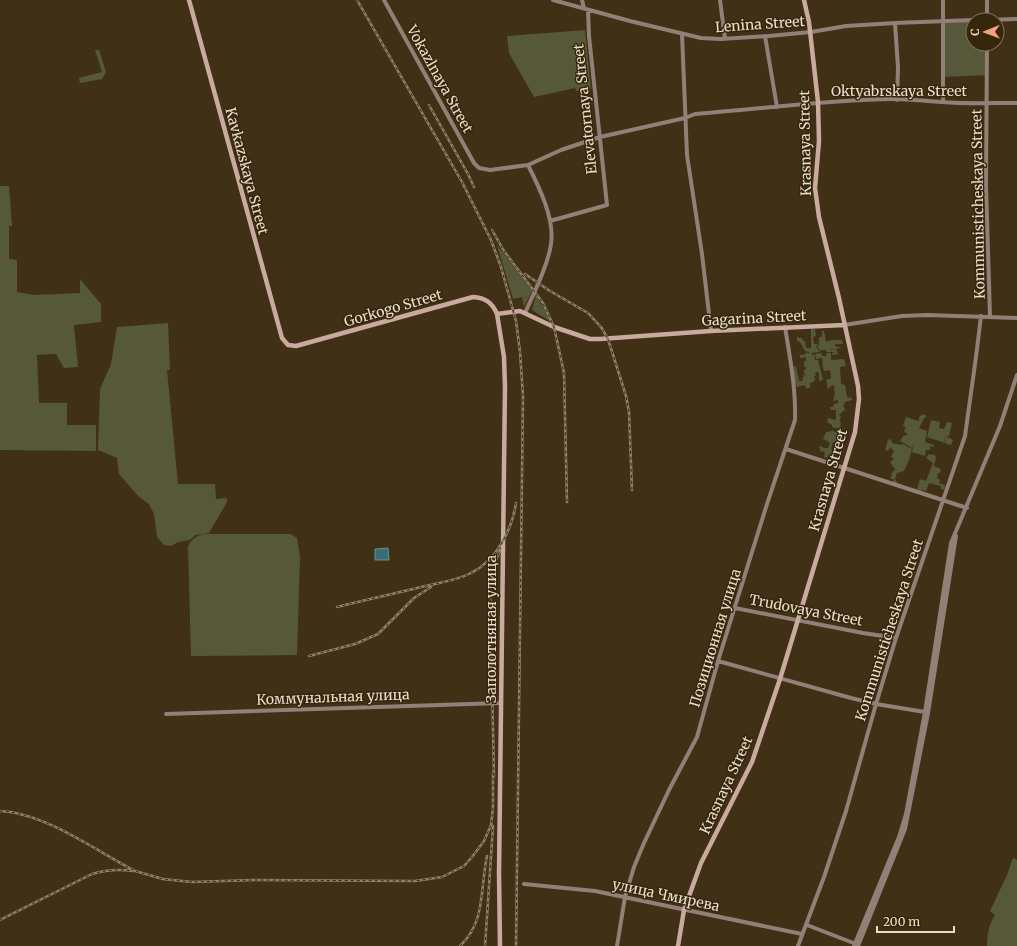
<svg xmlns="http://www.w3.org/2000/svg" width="1017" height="946" viewBox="0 0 1017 946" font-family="Merriweather,serif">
  <rect width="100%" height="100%" fill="#403015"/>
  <path fill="#565939" d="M973 21V44H986V75L945 77V23Z
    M585 30 591 89 576 91 575 88 534 97 509 53 507 36Z
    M95 50H99L106 72 102 79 80 83 79 78 102 72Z
    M0 186H9L12 226H9V259L17 260V292L35 295 80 293V279L101 304V322L74 325 78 367 64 368 56 354 37 355 39 403H67V425H96V451L0 450Z
    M497 245 532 291 524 307 522 297 513 299Z
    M536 295 551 322 532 310Z
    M168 323 170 370H167L178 484H215L216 499 227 498V502L209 533 195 535 190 540 178 542 171 546 164 545 157 537 154 514 149 504 139 497 119 474 117 458 98 450 100 389 111 364 117 327Z
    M811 329H815L816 336 813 337 814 344H818L816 347 818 349 819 352 812 353 811 355 814 354 815 360H818L823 380 819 381V373L816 372 815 373 816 376H814L815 380 813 382 810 383V388H806L805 385 796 387 793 369 795 368H793V367L796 366 799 381H802L804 375H806L804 373V370L806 369V367H804V361H806V357L800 358V355L806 354V352L809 354V352L805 351 800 342 797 341V336L799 338H802L803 341H805L806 348H811Z
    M822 331H824L826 342 832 340H842L843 344H835V346L842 348 835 349 837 350 838 355 836 354 832 355V353L836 352H832V350L834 349H831L832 352H826V350H821L820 352 819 348 817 347 819 345V337H822Z
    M821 353 822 356H829H826L827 353H831V360L844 359 846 366 840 367 841 384 845 385 847 397 852 398V400L845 402 843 407H844L845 410 842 412 839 415 841 417 840 420 839 421 841 422 840 429 832 427V425L827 422 828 418 836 420V410H831L830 407H833L834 404 838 403V400L833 401 834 398V396L835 395 834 386 832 385 828 389 826 380 831 378 830 370 824 371 822 363H823L822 358 816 359 815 354Z
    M923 414 927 416 924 418 919 428 927 431 925 442 934 445 933 447 930 446V450H926L925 456 912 452 914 443 912 448 900 441 903 436 908 435 904 431 906 427 903 426 906 417 919 421V417Z
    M931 420 940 422 939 428 944 429 947 422 952 423 949 436H946L953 440 951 445 946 444 944 435 945 443 927 437Z
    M833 431 838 433 837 437 838 438V443L833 442 831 449 836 451V455H832L834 457 833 459H831V455H829L827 458 824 457 825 452 819 451 821 449 819 448 820 446 824 448H828L830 444 829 442 823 439 826 432Z
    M891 439 892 443 901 445 903 444 912 449 909 460 904 471 897 473 895 479 898 484 893 482 894 479H890L892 475 891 474 895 469 897 470 893 467 890 462 894 459 891 457 894 451 890 447 888 451 885 450 888 440Z
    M929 454 935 455 936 458 934 466 941 469 940 473H938L937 478 940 480 939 483 945 485 944 490 941 489V486L929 483 926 491 922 490 921 491 917 489 920 479 926 481 933 463 926 458Z
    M204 534H291L297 538 300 557 297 655 191 656 188 547C191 539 196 536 204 534Z
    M1013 858 1017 860V946H987C987 935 989 924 995 915L990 911 1007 875Z"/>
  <path fill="#386e73" stroke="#6d908f" d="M388 548 389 560H375V549Z"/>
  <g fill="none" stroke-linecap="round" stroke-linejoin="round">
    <path stroke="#927f78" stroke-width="4" d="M384 0 474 163 479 168 490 170 528 165 561 150 600 137 685 118 695 114C761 109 826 100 892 99 908 99 925 101 941 102 966 104 992 103 1017 103
      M553 0 630 21 701 38 721 39 769 36 811 32 846 26 895 23 973 20
      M582 0 584 8
      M720 0 725 39
      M987 0V20
      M982 20 1017 19
      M895 23 898 68 897 100
      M682 34 687 155 702 254 711 331
      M765 36 777 107
      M987 44 986 185 990 317
      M943 102V0
      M550 221 607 205 589 36 588 10
      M525 313C534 293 548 265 551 244 555 219 539 187 528 165
      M844 325 902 316 927 315 1017 318
      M786 449 967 508
      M735 608 863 633 896 638
      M718 661 851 698 876 704 925 712
      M166 714 501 703
      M524 884 595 891 802 934
      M807 925 856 944
      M617 946 625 897 634 867 644 843 669 790 697 737 718 661 767 504 795 420C796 389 790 358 785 327
      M798 946 824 877 846 811 876 704 896 638 965 436 976 357 981 316
      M854 946 899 837 906 814 925 712 951 543 1000 426 1017 375
      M858 946 905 829 928 713 956 536"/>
    <path stroke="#c8aa9e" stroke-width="4.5" d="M189 0 282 338 288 345 296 346 473 297C485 298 492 302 497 314L504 357 505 387 499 873 500 946
      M497 314 520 311 554 327 590 339H600L711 331 844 325
      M678 946 684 910 701 863 752 762 780 679 855 432 859 399 858 386 839 298 819 217 815 188 819 141 818 102 809 22 804 0"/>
    <defs>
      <path id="rail" d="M357 0 462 182 491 240 501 267 516 321 520 352 523 396 516 946
        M429 105 468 174 474 187
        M492 230 504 251 543 303 554 327 564 373 567 502
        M525 274 550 291 588 313 601 327 608 339 626 396 629 412 632 490
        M337 607C365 600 393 594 421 587 437 583 456 581 471 573 496 561 512 530 516 503
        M309 656 355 644 378 634 414 598 431 587
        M494 776 490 588 492 571 500 550
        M0 811C45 813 95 850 135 871L163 879 192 882 254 880 415 881 442 877 464 866 472 857 484 841 491 825 493 808V772
        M0 920 92 874C105 870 119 869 133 871
        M460 946C486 922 480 888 487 856
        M485 946 493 826"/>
    </defs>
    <use href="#rail" stroke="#8f826d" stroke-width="2.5"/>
    <use href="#rail" stroke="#36260a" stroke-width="1" stroke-dasharray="3" stroke-linecap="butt"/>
  </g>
  <g text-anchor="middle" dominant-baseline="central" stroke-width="3" stroke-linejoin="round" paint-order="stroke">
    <g font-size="14" fill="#e8decf" stroke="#36260a">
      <text transform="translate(760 24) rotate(-4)">Lenina Street</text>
      <text transform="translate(440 79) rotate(61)">Vokazlnaya Street</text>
      <text x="899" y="91">Oktyabrskaya Street</text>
      <text transform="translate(585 109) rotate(-96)">Elevatornaya Street</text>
      <text transform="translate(805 143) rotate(-91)">Krasnaya Street</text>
      <text transform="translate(247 171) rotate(75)">Kavkazskaya Street</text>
      <text transform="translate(978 204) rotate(-91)">Kommunisticheskaya Street</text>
      <text transform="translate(393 308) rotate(-16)">Gorkogo Street</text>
      <text transform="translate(754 318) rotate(-3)">Gagarina Street</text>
      <text transform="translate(828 480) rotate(-74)">Krasnaya Street</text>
      <text transform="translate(806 610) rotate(11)">Trudovaya Street</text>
      <text transform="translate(491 629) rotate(-90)">Заполотняная улица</text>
      <text transform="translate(889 630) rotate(-72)">Kommunisticheskaya Street</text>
      <text transform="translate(715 638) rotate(-73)">Позиционная улица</text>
      <text transform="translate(333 697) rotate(-2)">Коммунальная улица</text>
      <text transform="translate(726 785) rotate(-65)">Krasnaya Street</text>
      <text transform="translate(666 895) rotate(12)">улица Чмирева</text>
    </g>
  </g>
  <g transform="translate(985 32) rotate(269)"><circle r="19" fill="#36260a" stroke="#7d7059"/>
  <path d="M0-3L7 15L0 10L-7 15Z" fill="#f1a17c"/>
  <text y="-6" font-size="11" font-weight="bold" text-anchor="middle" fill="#e8decf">С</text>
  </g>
  <path d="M877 926v6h77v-6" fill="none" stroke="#e8decf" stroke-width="2"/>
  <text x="883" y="926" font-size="12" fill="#e8decf" stroke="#36260a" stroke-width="3" paint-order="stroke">200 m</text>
</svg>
